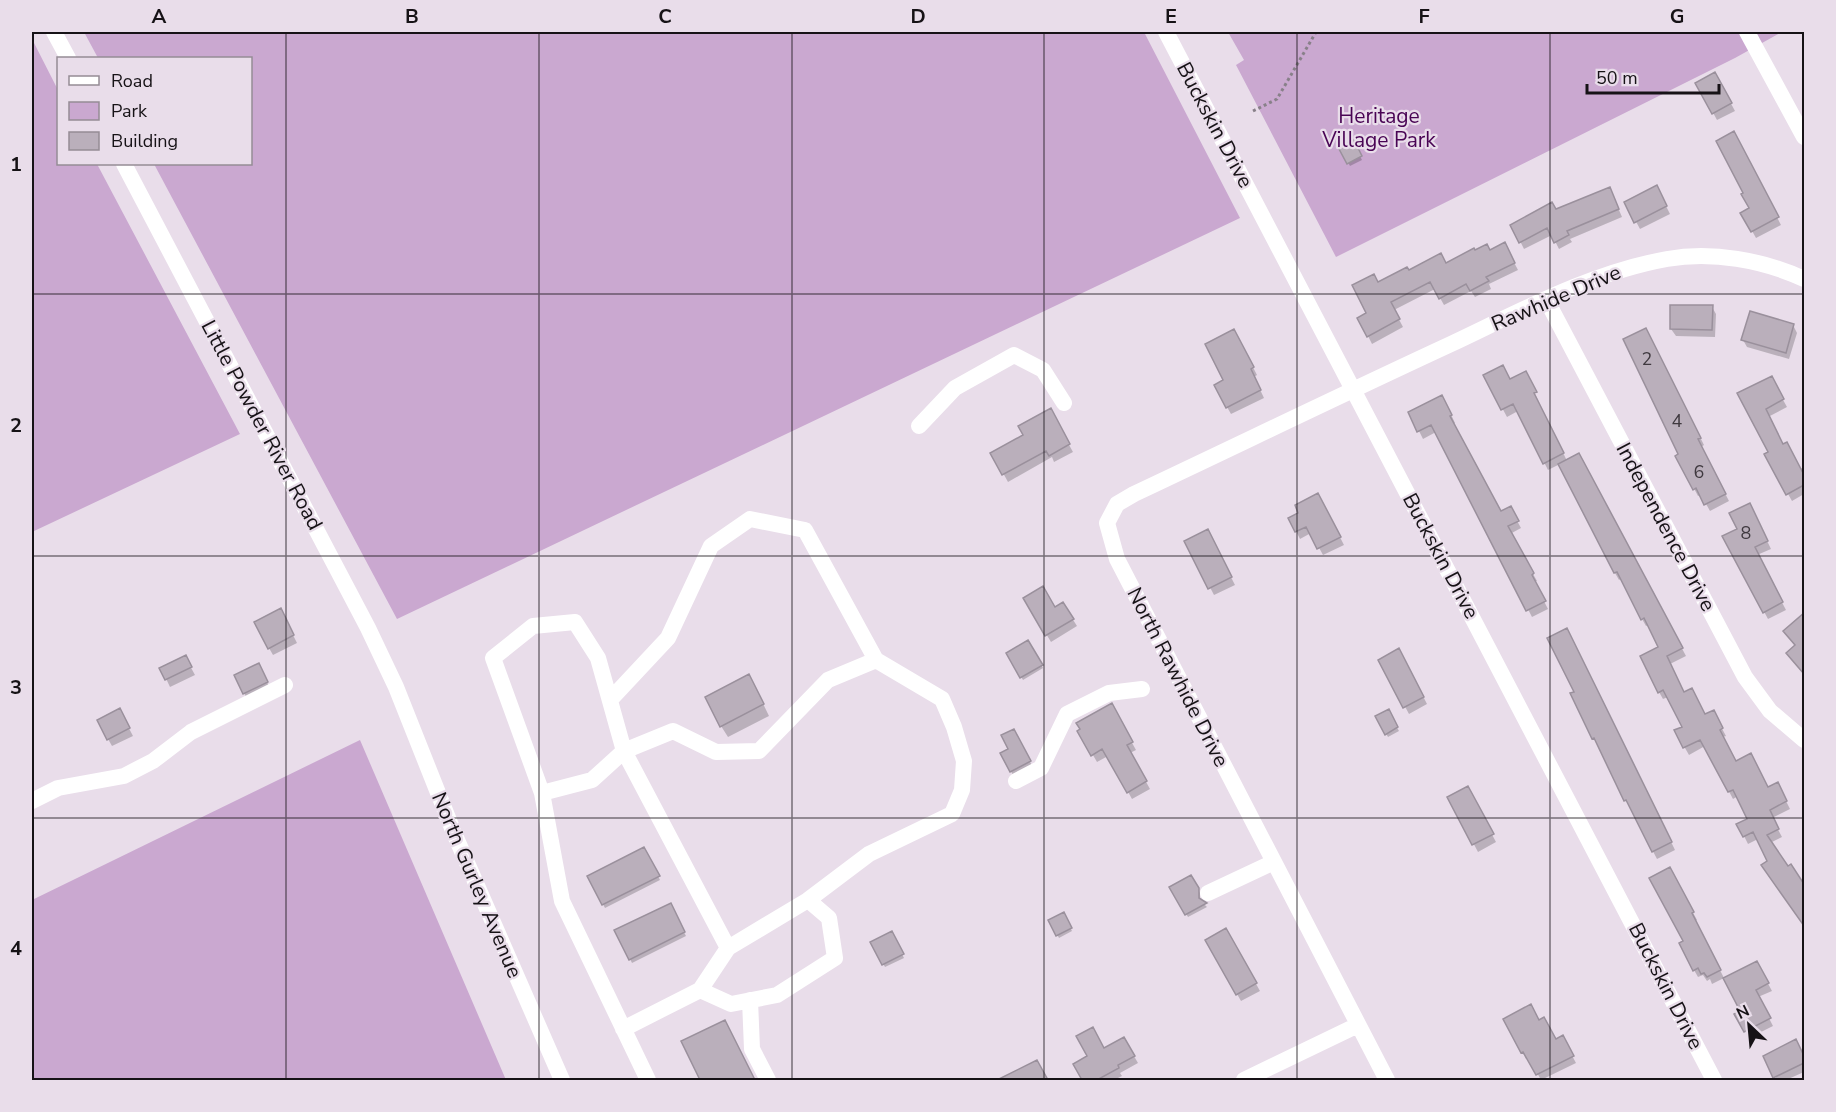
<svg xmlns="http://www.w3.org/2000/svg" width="1836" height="1112" viewBox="0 0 1836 1112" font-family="'Nunito Sans',sans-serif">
  <rect width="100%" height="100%" fill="#e9ddea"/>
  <path fill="#caa8d0" d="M84 32H1144L1240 218 397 619 154 164H250V58H98Z
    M1228 32H1782L1735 58 1336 257 1236 65 1244 60Z
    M32 39 58 90V164H97L240 434 32 532Z
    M360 740 506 1080H32V900Z"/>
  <path fill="#0003" d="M1715 74 1735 111 1717 120 1697 83Z
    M1738 141 1781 225 1756 238 1742 213 1751 209 1745 194Z
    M1353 142 1362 160 1350 166 1340 148Z
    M1660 194 1670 214 1640 229 1626 203Z
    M1613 196 1622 217 1570 239 1572 242 1559 249 1552 235 1524 249 1512 225Z
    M1508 251 1518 270 1489 284 1491 289 1475 297 1471 291 1444 305 1435 289 1394 310 1403 327 1372 344 1359 318 1368 313 1378 284 1408 272 1445 264 1489 252Z
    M1672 306 1712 307 1716 314 1715 337 1676 336 1671 329Z
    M1793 325 1797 333 1789 359 1747 347 1743 340Z
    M1649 337 1704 445 1701 447 1729 501 1710 511 1701 495 1698 496 1677 457 1680 455Z
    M1238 338 1257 375 1254 377 1264 398 1231 414 1227 407 1225 381Z
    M1525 373 1567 461 1579 455 1686 656 1670 664 1684 693 1705 716 1713 712 1726 736 1723 737 1736 763 1768 789 1781 791 1790 809 1772 818 1782 837 1770 843 1788 869 1791 867 1804 887V920L1802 922 1758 839 1748 844 1744 836 1749 820 1738 796 1733 799 1705 746 1689 755 1685 748 1676 731 1684 727 1668 697 1663 699 1659 692 1660 648 1649 625 1646 626 1642 619 1622 578 1619 580 1615 573 1560 464 1548 470 1518 411 1507 417 1485 376 1510 381Z
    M1771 378 1787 407 1768 417 1783 446 1800 469 1804 467V494L1792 501 1766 455 1770 453 1739 394Z
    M1446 404 1455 423 1453 424 1500 513 1510 508 1521 528 1510 534 1537 581 1534 582 1548 609 1532 617 1436 432 1423 439 1410 413Z
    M1050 411 1073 452 1054 462 1052 457 1008 482 992 453 1025 436Z
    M1322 502 1344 545 1323 555 1311 533 1300 539 1290 519Z
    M1753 512 1771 549 1757 555 1786 610 1768 619 1724 537 1739 530Z
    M1211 538 1235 585 1214 595 1186 541Z
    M1025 599 1055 609 1063 604 1077 626 1051 642Z
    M1804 615V675L1788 653 1796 646 1785 631Z
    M284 617 297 643 273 655 269 648Z
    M1571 637 1675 850 1657 859 1594 738 1576 692Z
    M1027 642 1043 668 1023 680 1008 654Z
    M1403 657 1427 704 1409 714 1380 660Z
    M189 664 195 675 170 687 161 668Z
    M262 672 271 690 248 701 236 676Z
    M755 687 769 716 728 737 721 726Z
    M1111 705 1136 750 1130 753 1150 789 1132 799 1108 756 1097 762 1079 731Z
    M1388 711 1399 731 1388 737 1377 717Z
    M123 717 133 736 112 746 108 739Z
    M1013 731 1034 769 1015 779 1002 754 1010 750Z
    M1467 788 1496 842 1478 852 1449 797Z
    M644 849 660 880 605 908 589 877Z
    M1669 869 1697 920 1695 921 1724 978 1712 984 1710 979 1707 981 1703 975 1698 977 1694 970 1685 942Z
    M1191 877 1200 893V900L1207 907 1188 917 1171 887Z
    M670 905 686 936 632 963 616 931Z
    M1063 914 1072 931 1059 938 1050 921Z
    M1226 930 1260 991 1241 1001 1207 941Z
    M891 933 904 958 885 967 872 943Z
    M1757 963 1772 991 1758 997 1773 1026 1749 1038 1736 1015 1742 1012Z
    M1505 1020 1539 1022 1555 1040 1562 1037 1576 1063 1541 1080 1529 1058 1526 1059Z
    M725 1022 732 1035 755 1080H702L683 1042Z
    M1124 1039 1138 1063 1120 1073 1122 1076 1114 1080H1083L1075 1065Z
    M1800 1048 1804 1058V1072L1786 1080H1777L1765 1056Z"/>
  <path fill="#baafbb" stroke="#9a909c" stroke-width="1.5" d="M1715 72 1732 103 1712 114 1695 83Z
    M1734 131 1779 217 1751 232 1740 213 1749 208 1741 194 1743 193 1716 141Z
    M1354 140 1362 156 1347 164 1338 147Z
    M1657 185 1667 206 1634 223 1624 202Z
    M1610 187 1619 209 1567 231 1569 235 1554 243 1547 228 1519 243 1510 225 1552 202 1556 209Z
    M1505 242 1515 263 1486 277 1489 281 1470 291 1466 284 1439 299 1430 282 1391 302 1400 319 1367 337 1357 318 1366 313 1352 285 1374 274 1378 282 1407 267 1409 270 1441 253 1446 263 1474 248 1475 250 1487 244 1490 250Z
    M1670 305H1713L1712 330 1670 329Z
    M1750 311 1794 324 1786 353 1741 340Z
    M1646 328 1701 438 1698 439 1726 494 1704 505 1696 488 1693 490 1675 456 1678 454 1623 339Z
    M1234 329 1254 367 1251 369 1261 390 1226 408 1214 385 1223 380 1205 344Z
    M1503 365 1510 379 1526 371 1537 392 1534 393 1564 453 1543 464 1513 404 1501 410 1483 375Z
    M1772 376 1784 399 1766 409 1783 444 1787 442 1804 475V485L1786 495 1764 454 1768 452 1737 393Z
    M1442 395 1452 415 1450 416 1501 511 1511 506 1519 521 1508 526 1534 573 1532 575 1546 601 1526 611 1431 425 1417 432 1408 412Z
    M1051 408 1070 444 1049 456 1046 451 1002 475 990 453 1023 435 1018 426Z
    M1579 453 1683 648 1667 656 1684 692 1692 688 1705 714 1714 710 1723 728 1720 730 1736 761 1751 753 1768 787 1778 782 1787 801 1770 810 1779 829 1767 835 1788 866 1791 864 1804 884V926L1761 865 1767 861 1753 832 1743 837 1736 824 1747 819 1733 790 1728 792 1700 740 1683 748 1674 730 1682 727 1663 690 1658 693 1640 656 1658 647 1644 618 1641 620 1617 572 1614 573 1558 464Z
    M1318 493 1341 537 1317 549 1306 527 1295 532 1288 518 1298 513 1295 505Z
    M1750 503 1768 541 1755 547 1783 602 1763 613 1722 536 1737 529 1729 513Z
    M1208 529 1232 577 1208 589 1184 541Z
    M1043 586 1055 607 1063 602 1074 619 1045 636 1023 598Z
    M281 608 294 635 268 649 254 622Z
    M1804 613V674L1786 653 1795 645 1783 631Z
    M1567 628 1672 842 1652 852 1626 800 1624 801 1594 738 1592 739 1570 693 1574 692 1547 638Z
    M1028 640 1043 665 1020 678 1006 653Z
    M1399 648 1424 697 1403 708 1378 660Z
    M186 655 192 667 165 680 159 668Z
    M259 663 268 682 243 694 234 675Z
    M749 674 764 704 720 727 705 697Z
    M1112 703 1133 742 1127 745 1147 781 1127 793 1102 749 1091 756 1077 731 1080 729 1076 723Z
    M120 708 130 728 107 740 97 720Z
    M1389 709 1398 727 1385 735 1375 716Z
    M1014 729 1031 761 1010 772 1000 753 1008 749 1001 735Z
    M1468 786 1494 834 1472 845 1447 797Z
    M644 847 660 876 602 905 587 876Z
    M1670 867 1694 912 1692 913 1721 970 1707 977 1704 973 1701 974 1698 968 1693 971 1679 943 1683 941 1649 878Z
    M1191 875 1199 888V898L1207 903 1185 915 1169 887Z
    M671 903 685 932 629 960 614 930Z
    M1064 912 1072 928 1056 936 1048 920Z
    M1226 928 1257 983 1236 995 1205 940Z
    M892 931 904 954 882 965 870 942Z
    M1757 961 1769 983 1756 990 1771 1018 1744 1032 1734 1014 1740 1011 1723 978Z
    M1531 1004 1539 1020 1544 1017 1556 1039 1563 1035 1574 1056 1536 1075 1523 1052 1521 1053 1503 1019Z
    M725 1020 755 1080H700L681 1041Z
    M1093 1027 1104 1048 1124 1037 1135 1056 1118 1065 1119 1068 1097 1080H1082L1073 1064 1087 1056 1076 1036Z
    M1796 1039 1804 1056V1063L1773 1078 1763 1056Z
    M1037 1060 1048 1080H997Z"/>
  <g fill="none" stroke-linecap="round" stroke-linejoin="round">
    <path stroke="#888089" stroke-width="3" stroke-dasharray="3 3" stroke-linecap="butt" d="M1253 111 1277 99 1316 32"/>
    <path stroke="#fff" stroke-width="16" d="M54 32 68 58
      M1166 32 1714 1080
      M1747 32 1804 137
      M124 164 368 628 396 687 454 833 562 1080
      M1546 299 1745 677 1770 711 1804 740
      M919 426 955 388 1014 355 1043 370 1064 403
      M610 700 668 638 711 546 750 519 805 530 876 660
      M1016 781 1041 768 1067 714 1109 693 1142 689
      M542 793 592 780 624 751 673 731 716 752 759 751 828 680 876 660 942 699 954 727 964 761 962 790 952 814 869 854 808 900
      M32 801 58 788 124 776 153 761 191 732 285 685
      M1208 893 1274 862
      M750 1000 752 1049 768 1080
      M623 1029 700 990 728 948 808 900 829 918 835 958 777 995 731 1004 700 990
      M648 1080 562 901 542 793 493 658 533 626 575 622 598 658 624 751 728 948
      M1244 1080 1358 1025
      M1387 1080 1117 559 1107 523 1117 504 1134 494C1240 444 1345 393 1451 344 1521 311 1590 273 1667 259 1712 251 1763 260 1804 279"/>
  </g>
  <path fill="none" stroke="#161216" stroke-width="1.5" stroke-opacity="0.55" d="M286 32V1080M539 32V1080M792 32V1080M1044 32V1080M1297 32V1080M1550 32V1080M32 294H1804M32 556H1804M32 818H1804"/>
  <g text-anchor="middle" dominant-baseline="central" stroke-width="4.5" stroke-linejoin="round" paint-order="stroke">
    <g font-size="18" fill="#3f393f">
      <text x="1647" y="359">2</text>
      <text x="1677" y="421">4</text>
      <text x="1699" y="472">6</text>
      <text x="1746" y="533">8</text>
    </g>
    <g font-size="21" fill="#490454" stroke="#e9ddea">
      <text x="1379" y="116">Heritage<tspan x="1379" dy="24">Village Park</tspan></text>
    </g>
    <g font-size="21" fill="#161216" stroke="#e9ddea">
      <text transform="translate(1215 125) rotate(62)">Buckskin Drive</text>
      <text transform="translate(1556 298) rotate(-23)">Rawhide Drive</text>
      <text transform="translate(262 425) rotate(62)">Little Powder River Road</text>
      <text transform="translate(1666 527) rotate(62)">Independence Drive</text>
      <text transform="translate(1441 556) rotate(62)">Buckskin Drive</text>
      <text transform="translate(1178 677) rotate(63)">North Rawhide Drive</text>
      <text transform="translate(477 885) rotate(67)">North Gurley Avenue</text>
      <text transform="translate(1666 986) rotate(63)">Buckskin Drive</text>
    </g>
  </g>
  <rect width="1836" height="1112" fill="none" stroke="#e9ddea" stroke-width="66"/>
  <rect x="57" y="57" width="195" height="108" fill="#e9ddea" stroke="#958c95" stroke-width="1.5"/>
  <rect x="69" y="76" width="30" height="9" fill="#ffffff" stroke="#958c95" stroke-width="1.5"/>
  <text x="111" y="87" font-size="18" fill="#161216">Road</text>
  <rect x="69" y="102" width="30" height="18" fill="#caa8d0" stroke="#958c95" stroke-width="1.5"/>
  <text x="111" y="117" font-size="18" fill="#161216">Park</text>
  <rect x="69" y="132" width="30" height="18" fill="#baafbb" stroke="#958c95" stroke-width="1.5"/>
  <text x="111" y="147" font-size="18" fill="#161216">Building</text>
  <g transform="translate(1749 1025) rotate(334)" stroke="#e9ddea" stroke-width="4.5" paint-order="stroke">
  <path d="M0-4.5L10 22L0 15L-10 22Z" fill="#161216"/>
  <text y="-9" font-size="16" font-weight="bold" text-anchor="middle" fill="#161216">N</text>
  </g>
  <path d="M1587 84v9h132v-9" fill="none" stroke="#161216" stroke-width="3"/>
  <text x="1596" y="84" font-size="18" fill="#161216" stroke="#e9ddea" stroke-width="4.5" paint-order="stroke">50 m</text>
  <rect x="33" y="33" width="1770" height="1046" fill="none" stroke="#161216" stroke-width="2"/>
  <g font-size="20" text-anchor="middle" font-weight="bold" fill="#161216">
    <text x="159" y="23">A</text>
    <text x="412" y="23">B</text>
    <text x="665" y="23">C</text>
    <text x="918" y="23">D</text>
    <text x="1171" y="23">E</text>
    <text x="1424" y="23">F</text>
    <text x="1677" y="23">G</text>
    <text x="16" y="171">1</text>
    <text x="16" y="432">2</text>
    <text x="16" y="694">3</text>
    <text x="16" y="955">4</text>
  </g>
</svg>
